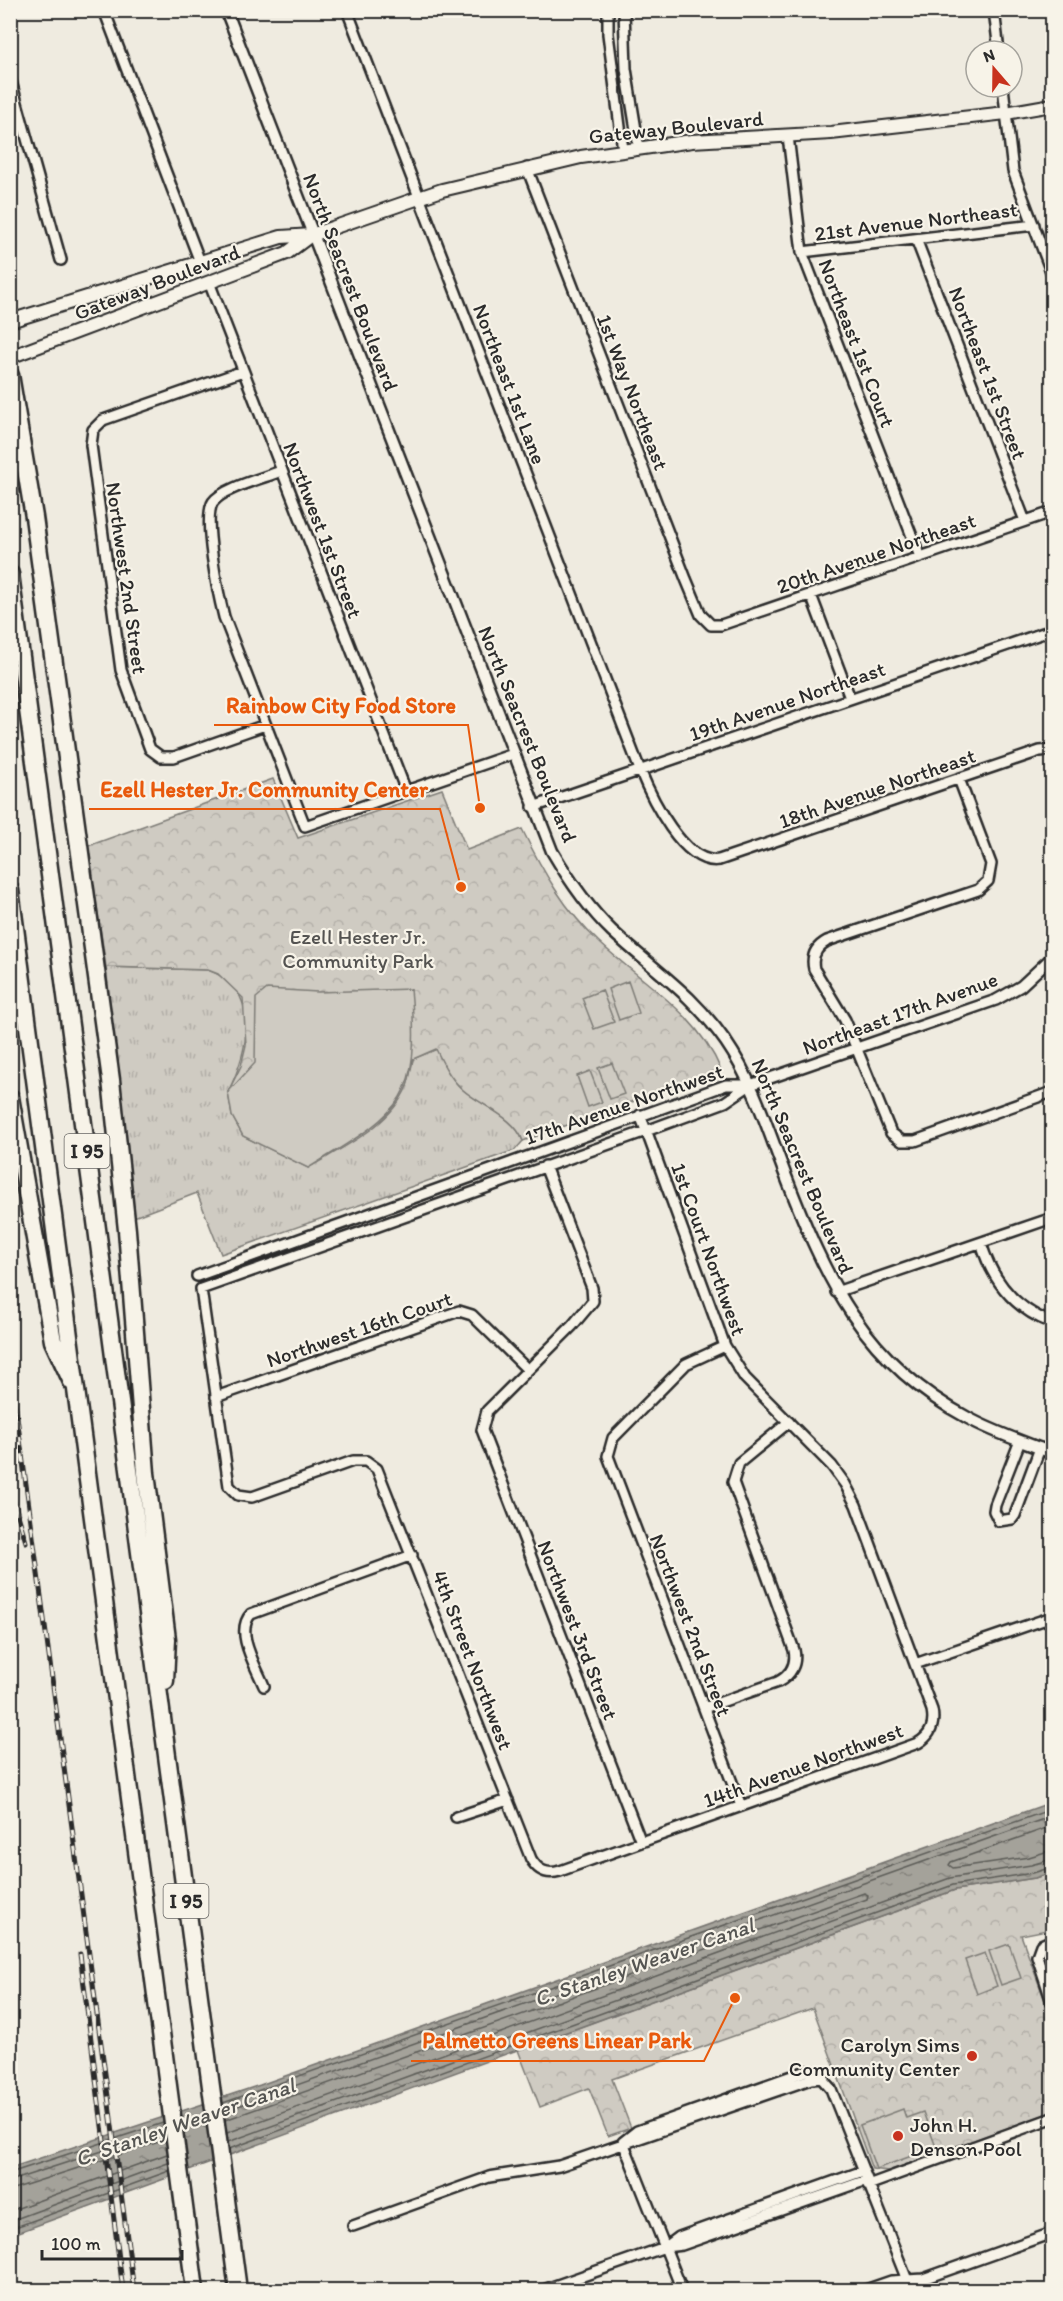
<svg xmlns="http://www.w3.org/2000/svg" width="1063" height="2301" viewBox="0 0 1063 2301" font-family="Itim,sans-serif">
  <defs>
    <pattern id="grass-tufts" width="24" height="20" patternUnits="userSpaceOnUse" patternTransform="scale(1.5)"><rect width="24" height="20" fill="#cfcbc2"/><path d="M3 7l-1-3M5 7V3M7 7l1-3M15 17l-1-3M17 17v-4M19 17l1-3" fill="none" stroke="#b2aea7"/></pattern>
    <pattern id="park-crowns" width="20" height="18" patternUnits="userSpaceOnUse" patternTransform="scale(1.5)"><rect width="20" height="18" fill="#cfcbc2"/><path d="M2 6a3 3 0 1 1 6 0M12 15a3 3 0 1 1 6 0" fill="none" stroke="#b2aea7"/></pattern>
    <pattern id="water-ripples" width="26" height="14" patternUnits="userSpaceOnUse" patternTransform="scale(1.5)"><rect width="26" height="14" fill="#a4a29a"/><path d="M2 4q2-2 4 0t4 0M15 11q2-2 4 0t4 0" fill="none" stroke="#86847e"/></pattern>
  </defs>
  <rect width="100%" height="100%" fill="#efebe0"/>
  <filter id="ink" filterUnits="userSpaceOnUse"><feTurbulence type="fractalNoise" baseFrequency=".0167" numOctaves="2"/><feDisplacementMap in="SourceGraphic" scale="12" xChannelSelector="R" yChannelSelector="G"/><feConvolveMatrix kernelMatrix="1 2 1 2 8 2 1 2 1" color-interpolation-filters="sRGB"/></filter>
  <g filter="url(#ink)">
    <path fill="url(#grass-tufts)" stroke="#7d7b76" stroke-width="1.5" d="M106 967 208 970C263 989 248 1052 228 1092L407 1086 413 1059 437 1049C443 1064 450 1078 462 1089 481 1106 515 1117 523 1141L515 1150 221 1254 197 1193 134 1217Z"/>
    <path fill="url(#park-crowns)" stroke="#7d7b76" stroke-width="1.5" d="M273 779 298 838 442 789 467 850 522 829C542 870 565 911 599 942 642 983 697 1012 721 1070L523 1141C515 1117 481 1106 462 1089 450 1078 443 1064 436 1049L413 1059C411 1068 410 1078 407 1086 391 1126 343 1147 308 1168L243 1136 232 1116 228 1092 241 1066 246 1045 243 998 218 974 208 970 106 967 88 846Z
      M1052 1872V1929L1021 1935 1052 2020V2112L888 2171 872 2169 813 2008 612 2079 631 2128 608 2136 589 2088 540 2107 518 2050 955 1890 1035 1878Z"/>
    <path fill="#cfcbc2" stroke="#7d7b76" stroke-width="1.5" d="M628 981 639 1013 619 1020 608 989Z
      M267 989 318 992 411 989C422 1104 399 1112 308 1168L243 1136 232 1116 228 1092 255 1063 256 998Z
      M602 990 614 1022 594 1029 582 998Z
      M612 1063 624 1094 610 1099 598 1068Z
      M590 1071 602 1102 588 1107 577 1076Z
      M1009 1944 1021 1978 1001 1985 989 1951Z
      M985 1953 997 1986 977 1994 965 1960Z
      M903 2109 906 2118 923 2112 936 2147 876 2169 860 2125Z"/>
    <path fill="url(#water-ripples)" stroke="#74726e" stroke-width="1.5" d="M1052 1802V1872L1035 1878 955 1890 11 2235 10 2168 260 2085Z"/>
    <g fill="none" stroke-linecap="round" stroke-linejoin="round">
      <path stroke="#5b5b57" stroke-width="1.5" d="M1052 1826 951 1862 949 1865 953 1868 1029 1857 1052 1850
        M223 2103 1052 1809
        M224 2111 1052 1816
        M225 2120 864 1893 868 1895 867 1899 227 2133
        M228 2142 950 1878 1031 1865 1052 1859
        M229 2149 953 1885 1033 1873 1052 1867
        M10 2173 163 2123
        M10 2181 164 2131
        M10 2190 165 2140
        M10 2211 167 2154
        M10 2221 168 2163
        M10 2229 169 2171"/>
      <defs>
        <path id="minor" d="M104 10 200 262
          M347 10 640 770C651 797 684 866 719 860L1040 751 1052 750
          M608 10V34L623 150
          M624 10 626 69 639 148
          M994 10 999 51
          M10 78 61 260
          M1003 87 1013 171 1052 274
          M788 136 802 252 920 557
          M527 168 686 579 701 615 711 625H721L1052 512
          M916 239 1025 521
          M802 252 1034 225
          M209 282 406 791
          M243 371 103 420 93 430 91 445 121 670 150 749 161 757H174L265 725
          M281 471C264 478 223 488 213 502 202 518 219 597 224 617L305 826 513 754
          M811 595 850 698
          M959 779 991 864 988 881 978 890 827 941C816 947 811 956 814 969L845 1020 891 1133 902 1141H915L1052 1092
          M533 807 1052 630
          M640 1115 649 1138 725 1346 745 1378 832 1466 845 1484 856 1505 932 1710C935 1725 931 1735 918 1743L560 1871C547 1875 538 1871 531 1859L377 1469 366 1461H353L252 1497 238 1495 229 1486 201 1289 646 1131 725 1102 750 1085 996 1000 1021 986 1052 957
          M545 1166 592 1288 593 1301 572 1326 487 1411 482 1430 641 1842
          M981 1243C992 1280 1015 1309 1052 1323
          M197 1276 726 1085H750
          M836 1292 1052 1218
          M725 1346 686 1364 613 1438 608 1456 741 1806
          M216 1397 459 1311 472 1315 528 1370
          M1020 1441 995 1505 994 1511 999 1521 1012 1519 1015 1515 1040 1448
          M915 1664 1052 1617
          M264 1686C256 1666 234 1632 251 1614L412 1555
          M704 1708 778 1682C791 1675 797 1664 794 1650L733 1482 739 1463 789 1422
          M456 1817 508 1800
          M1052 1940 1041 1945 1037 1956 1052 2002
          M623 2142 637 2131 806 2071 816 2072 831 2089 911 2290
          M623 2142 682 2290
          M868 2185 1052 2118
          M353 2226 489 2177 559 2166 811 2079 824 2078
          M667 2246 679 2237 863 2171
          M543 2290 665 2247 682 2245 867 2180
          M865 2290 891 2281 923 2279 1052 2233"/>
        <path id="tertiary" d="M226 10 552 851C569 880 588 908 612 931 655 971 691 992 726 1042 753 1081 768 1130 785 1174 826 1280 863 1362 968 1418 995 1433 1024 1442 1052 1453"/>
        <path id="secondary" d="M10 321 281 237 312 235 442 190 581 157 692 141 831 133 1006 113 1052 105
          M10 357 287 253 311 235"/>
        <path id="motorway" d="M10 375 34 517 111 1080 127 1230 146 1473 167 1639 165 1681
          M10 574 238 2290
          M10 890 195 2290
          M10 1097 53 1341 72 1382"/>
      </defs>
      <use href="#minor" stroke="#2b2b2b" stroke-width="14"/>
      <use href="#tertiary" stroke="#2b2b2b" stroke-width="15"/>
      <use href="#secondary" stroke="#2b2b2b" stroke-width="16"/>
      <use href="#motorway" stroke="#2b2b2b" stroke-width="21"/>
      <use href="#minor" stroke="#f7f3e8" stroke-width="9"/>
      <use href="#tertiary" stroke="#f7f3e8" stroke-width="10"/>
      <use href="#secondary" stroke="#f7f3e8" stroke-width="12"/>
      <use href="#motorway" stroke="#f7f3e8" stroke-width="16"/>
      <defs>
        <path id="rail" d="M10 1365 134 2290
          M10 1488 26 1542
          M80 1954 123 2290"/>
      </defs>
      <use href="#rail" stroke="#2b2b2b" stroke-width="5"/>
      <use href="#rail" stroke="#f7f3e8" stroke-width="3" stroke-dasharray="9" stroke-linecap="butt"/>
    </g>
  </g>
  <g fill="#c8321e" stroke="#f7f3e8" stroke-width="2">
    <circle cx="972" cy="2056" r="6"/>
    <circle cx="898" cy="2136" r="6"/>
  </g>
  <g text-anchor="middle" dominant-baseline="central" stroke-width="4.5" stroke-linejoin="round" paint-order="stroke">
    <g fill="#f7f3e8" stroke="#686764" stroke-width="1.5">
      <rect x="64.5" y="1134" width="45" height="34" rx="4.5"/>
      <rect x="163.5" y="1884" width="45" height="34" rx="4.5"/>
    </g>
    <g font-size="20" font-weight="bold" fill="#2b2b2b">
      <text x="87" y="1151">I 95</text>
      <text x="186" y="1901">I 95</text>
    </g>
    <g font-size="21" fill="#2b2b2b" stroke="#f7f3e8">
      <text transform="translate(676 127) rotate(-6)">Gateway Boulevard</text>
      <text transform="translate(916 221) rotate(-7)">21st Avenue Northeast</text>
      <text transform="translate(157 282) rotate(-21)">Gateway Boulevard</text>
      <text transform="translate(351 282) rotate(69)">North Seacrest Boulevard</text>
      <text transform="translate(857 343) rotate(69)">Northeast 1st Court</text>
      <text transform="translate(988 373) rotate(69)">Northeast 1st Street</text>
      <text transform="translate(510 384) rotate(69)">Northeast 1st Lane</text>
      <text transform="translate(633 392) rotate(69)">1st Way Northeast</text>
      <text transform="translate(323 530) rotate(69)">Northwest 1st Street</text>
      <text transform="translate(876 553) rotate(-19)">20th Avenue Northeast</text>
      <text transform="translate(127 578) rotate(82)">Northwest 2nd Street</text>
      <text transform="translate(787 701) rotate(-19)">19th Avenue Northeast</text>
      <text transform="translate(528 734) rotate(68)">North Seacrest Boulevard</text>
      <text transform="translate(877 788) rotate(-19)">18th Avenue Northeast</text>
      <text transform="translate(900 1013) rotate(-20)">Northeast 17th Avenue</text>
      <text transform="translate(624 1104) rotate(-19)">17th Avenue Northwest</text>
      <text transform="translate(803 1166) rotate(67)">North Seacrest Boulevard</text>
      <text transform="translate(709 1249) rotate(70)">1st Court Northwest</text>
      <text transform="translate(359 1329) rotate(-19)">Northwest 16th Court</text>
      <text transform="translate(691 1625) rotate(69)">Northwest 2nd Street</text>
      <text transform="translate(578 1630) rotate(69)">Northwest 3rd Street</text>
      <text transform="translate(473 1660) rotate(69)">4th Street Northwest</text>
      <text transform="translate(803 1765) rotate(-20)">14th Avenue Northwest</text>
    </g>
    <g font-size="21" fill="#545351" stroke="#f7f3e8">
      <text x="358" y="936">Ezell Hester Jr.<tspan x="358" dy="24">Community Park</tspan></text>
    </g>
    <g font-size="21" fill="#2b2b2b" stroke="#f7f3e8" text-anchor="end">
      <text x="960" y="2044">Carolyn Sims<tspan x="960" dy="24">Community Center</tspan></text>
      <text x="910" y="2124" text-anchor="start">John H.<tspan x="910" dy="24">Denson Pool</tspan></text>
    </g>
    <g font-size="22" font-style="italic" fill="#555552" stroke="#f7f3e8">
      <text transform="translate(644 1962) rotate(-19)">C. Stanley Weaver Canal</text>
      <text transform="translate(185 2122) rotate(-19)">C. Stanley Weaver Canal</text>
    </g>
  </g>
  <path fill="none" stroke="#e8590c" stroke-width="2" d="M480 808L468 725H214M461 887L440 809H89M735 1998L704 2061H411"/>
  <g fill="#e8590c" stroke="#f7f3e8" stroke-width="2">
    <circle cx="480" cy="808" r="6"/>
    <circle cx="461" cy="887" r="6"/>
    <circle cx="735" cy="1998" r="6"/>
  </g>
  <g font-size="22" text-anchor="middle" font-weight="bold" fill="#e8590c" stroke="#f7f3e8" stroke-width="4.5" stroke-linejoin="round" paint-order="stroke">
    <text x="341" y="713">Rainbow City Food Store</text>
    <text x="264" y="797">Ezell Hester Jr. Community Center</text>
    <text x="557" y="2048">Palmetto Greens Linear Park</text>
  </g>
  <rect width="1063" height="2301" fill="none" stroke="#f7f3e8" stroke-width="36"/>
  <rect x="18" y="18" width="1027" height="2265" fill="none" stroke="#2b2b2b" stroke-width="2" filter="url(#ink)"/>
  <g transform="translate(994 69) rotate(340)"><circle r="28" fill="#f7f3e8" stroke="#a5a39c" stroke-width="1.5"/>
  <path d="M0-4.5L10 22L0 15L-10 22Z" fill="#c8321e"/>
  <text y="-9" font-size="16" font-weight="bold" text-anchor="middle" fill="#2b2b2b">N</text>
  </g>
  <path d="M42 2250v9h140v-9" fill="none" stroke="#2b2b2b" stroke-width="3"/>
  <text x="51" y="2250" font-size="18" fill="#2b2b2b" stroke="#f7f3e8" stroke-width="4.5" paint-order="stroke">100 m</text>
</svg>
